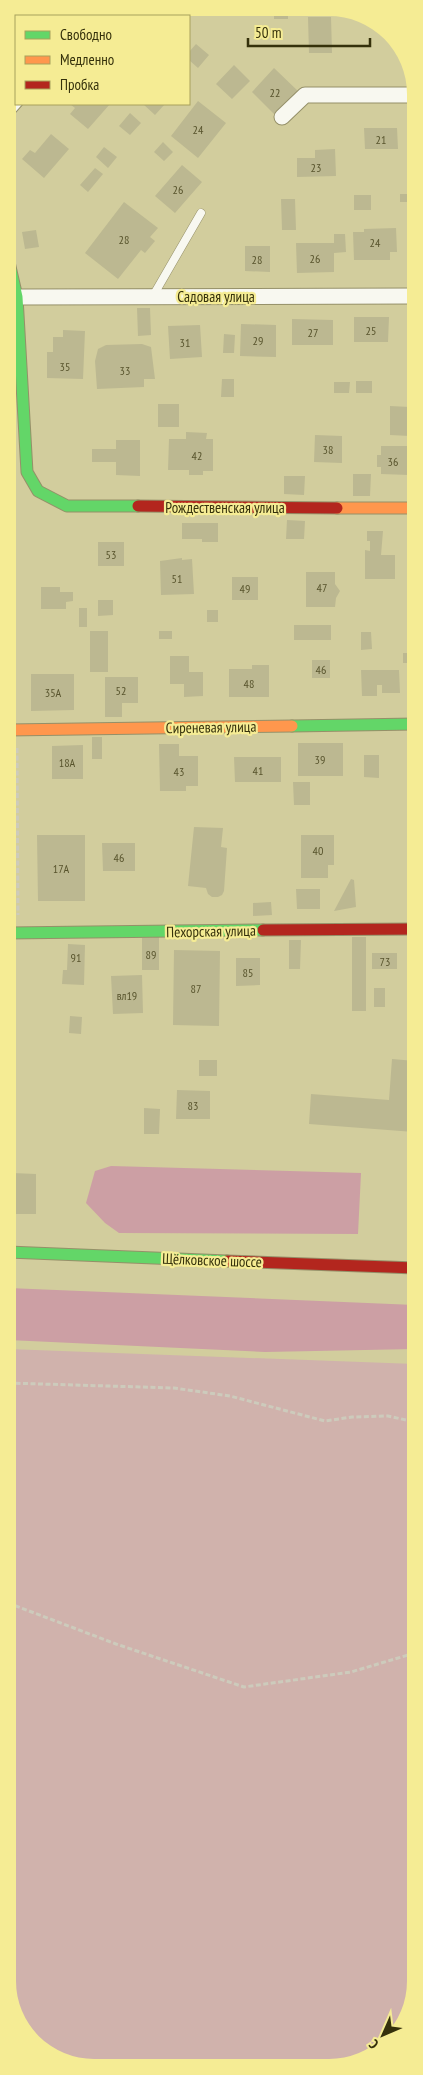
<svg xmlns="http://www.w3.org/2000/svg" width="423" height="2075" viewBox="0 0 423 2075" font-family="'PT Sans Narrow',sans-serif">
  <rect width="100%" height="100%" fill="#d2cd9d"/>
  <path fill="#d0b2ac" d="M8 1349 415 1364V1986L390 2042 340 2067 77 2066 29 2038 8 1992Z"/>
  <path fill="#cc9fa4" d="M111 1166 361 1173 358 1234 119 1233 105 1223 86 1203 95 1171Z
    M8 1288 415 1305V1349L265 1352 8 1340Z"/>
  <path fill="#bcb891" d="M274 11H288V19H274Z
    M187 12 184 16H154L157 13Z
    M308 17H331L332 53H309Z
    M196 44 209 55 198 68 189 60V52Z
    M234 65 250 81 232 99 216 84Z
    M274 68 299 92 276 116 252 92Z
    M198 101 226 123 198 158 171 136Z
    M70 104H110L88 129 70 114 75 108Z
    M143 104H165L155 115Z
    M130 113 141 123 130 135 119 126Z
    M364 128H397L398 149H365Z
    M51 134 69 149 44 178 22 159 30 150 35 153Z
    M163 142 173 152 164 161 154 152Z
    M104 147 117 157 108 168 96 157Z
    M335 149 336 176 297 177V158H315V150Z
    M182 165 202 182 175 213 155 196Z
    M95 168 103 174 88 192 80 185Z
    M400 194H410V202H400Z
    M354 195H371V210H354Z
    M281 199H295L296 230H282Z
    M124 202 158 228 150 237 155 241 145 253 141 250 118 279 85 253Z
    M396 228 397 252H390V260H354L353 232H364V229Z
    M36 230 39 247 25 249 22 232Z
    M334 234H345L346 252 334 253V272L297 273 296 243H334Z
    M245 246H270V272L245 271Z
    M411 255H415V276H412Z
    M137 308H150L151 335 138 336Z
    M354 317H389L388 342H354Z
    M292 319 333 320V345H292Z
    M241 324 276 325V357L240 356Z
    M200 325 202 357 170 359 168 326Z
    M63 330 85 331 83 379 47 378V352H53V337H63Z
    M224 334 235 335 234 353H223Z
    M142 344 151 347 155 379H144V387L97 389 95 361 98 349 106 345Z
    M222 379H234V397H221Z
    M356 381H372V393H356Z
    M334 382H350L349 393H334Z
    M158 404H179V427H158Z
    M390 406 410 407V436L390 435Z
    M186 432 207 433 206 439H213V471H203V475H189V470H168L169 439H186Z
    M315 435 342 436V463L314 462Z
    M116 440H140V476L116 475V462H92V449H116Z
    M381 446H409V475L381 474V467H377V455H381Z
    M353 474H371L370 496H353Z
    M284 476H305L304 495 284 494Z
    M287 520 305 521 304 539H286Z
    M182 523H218V542H202V539H182Z
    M367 531H383L381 555H395V579H365V550L370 551V541H367Z
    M8 536 13 544 8 553 15 560 8 568Z
    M98 542H124V566H98Z
    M182 558V560L192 559 194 594 161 595 160 561Z
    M306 572H335V584L340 591 336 598 335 607H306Z
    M232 577H258V600H232Z
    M41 587H60V592H73V601L66 602V609H41Z
    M98 600H113V615L98 616Z
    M79 608H87V627H79Z
    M207 610H218V622H207Z
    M294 625H331V640H294Z
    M90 631H108V672H90Z
    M159 631H172V639H159Z
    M361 632H371L372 649 361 650Z
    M403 653H412V663H403Z
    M170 656H189V672H203V696L184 697V684H170Z
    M312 660H330V678H312Z
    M252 665H269V697H229V669H252Z
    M361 670H399L400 693H382V685H377V696H362Z
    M31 674H74V710L31 711Z
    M105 677H138V703H122V717H105Z
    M92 737H102V759H92Z
    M298 743H343V776H298Z
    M159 744H179V756H198V786H186V791H160Z
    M83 745V779H52V746Z
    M364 755H379V778L364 777Z
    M234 757H281V782H235Z
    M293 782H310V805H294Z
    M194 827 223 828 221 847 227 848 224 891 222 895 218 897H212L208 894 206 888 188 886Z
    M37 835H85V901H38Z
    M301 835H334V865H328V878H301Z
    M102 843H135V871H103Z
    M351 879 354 880 356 907 334 911Z
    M296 889H320V909H297Z
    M271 902 272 915 253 916V903Z
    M159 937V970H142V938Z
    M352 937H366V1011H352Z
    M289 940H301L300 969H289Z
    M68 944 85 945 84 985 62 984 63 970H67Z
    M174 950 220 951 219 1026 173 1025Z
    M372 953H397V969H372Z
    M236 958H260V985L236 986Z
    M142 975 143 1013 113 1014 111 976Z
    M374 988H385V1007H374Z
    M70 1016 82 1017 81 1034 69 1033Z
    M392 1059 415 1061 414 1132 309 1124 311 1094 389 1100Z
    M199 1060H217V1076H199Z
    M177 1090 210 1091V1119H176Z
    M144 1108 160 1109 159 1134H144Z
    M12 1173 36 1174V1214H11L12 1206H8V1180H12Z"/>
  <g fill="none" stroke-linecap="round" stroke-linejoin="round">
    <defs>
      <path id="lane" d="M153 296 201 213"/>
      <path id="street" d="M91 16 93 14
        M8 109 16 100
        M282 117 305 95H415
        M17 297 415 296"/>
      <path id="fast" d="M8 258 17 297 27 472 38 491 67 506H138
        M292 726 415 724
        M8 933 263 930
        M8 1252 227 1261"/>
      <path id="slow" d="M337 508H415
        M8 730 292 726"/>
      <path id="jam" d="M138 506 337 508
        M263 930 415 929
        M227 1261 415 1268"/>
    </defs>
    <use href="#lane" stroke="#959069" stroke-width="9"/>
    <use href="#street" stroke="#959069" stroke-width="17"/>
    <use href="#fast" stroke="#959069" stroke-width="13"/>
    <use href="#slow" stroke="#959069" stroke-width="13"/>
    <use href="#jam" stroke="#959069" stroke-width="13"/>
    <path stroke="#cdcbbc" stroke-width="3" stroke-dasharray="5 2.5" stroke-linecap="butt" d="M17 748 18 915
      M8 1383 174 1388 230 1396 325 1421 352 1417 388 1416 415 1422
      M8 1603 116 1644 244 1687 351 1672 415 1653"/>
    <use href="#lane" stroke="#f8f8f0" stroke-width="8"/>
    <use href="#street" stroke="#f8f8f0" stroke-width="15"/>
    <use href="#fast" stroke="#63d668" stroke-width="11"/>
    <use href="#slow" stroke="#ff974d" stroke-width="11"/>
    <use href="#jam" stroke="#b3261e" stroke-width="11"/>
  </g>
  <g text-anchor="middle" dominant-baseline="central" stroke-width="4.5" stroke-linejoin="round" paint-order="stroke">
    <g font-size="12" fill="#58542d">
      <text x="275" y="92">22</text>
      <text x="198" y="129">24</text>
      <text x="381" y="139">21</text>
      <text x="316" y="167">23</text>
      <text x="178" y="189">26</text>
      <text x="124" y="239">28</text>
      <text x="375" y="242">24</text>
      <text x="315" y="258">26</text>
      <text x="257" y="259">28</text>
      <text x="371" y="330">25</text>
      <text x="313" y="332">27</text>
      <text x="258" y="340">29</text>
      <text x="185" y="342">31</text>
      <text x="65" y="366">35</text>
      <text x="125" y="370">33</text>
      <text x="328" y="449">38</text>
      <text x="197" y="455">42</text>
      <text x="393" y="461">36</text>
      <text x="111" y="554">53</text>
      <text x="177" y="578">51</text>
      <text x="322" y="587">47</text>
      <text x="245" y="588">49</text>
      <text x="321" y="669">46</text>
      <text x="249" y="683">48</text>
      <text x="121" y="690">52</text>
      <text x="53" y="692">35А</text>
      <text x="320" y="759">39</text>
      <text x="67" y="762">18А</text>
      <text x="258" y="770">41</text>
      <text x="179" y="771">43</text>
      <text x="318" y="850">40</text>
      <text x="119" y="857">46</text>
      <text x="61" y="868">17А</text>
      <text x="151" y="954">89</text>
      <text x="76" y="957">91</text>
      <text x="385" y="961">73</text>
      <text x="248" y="972">85</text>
      <text x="196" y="988">87</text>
      <text x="127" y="995">вл19</text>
      <text x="193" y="1105">83</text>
    </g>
    <g font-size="15" fill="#35310b" stroke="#f5ec94">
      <text x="216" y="296">Садовая улица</text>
      <text x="225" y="507">Рождественская улица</text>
      <text transform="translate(211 727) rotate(-1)">Сиреневая улица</text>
      <text transform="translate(211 931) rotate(-1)">Пехорская улица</text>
      <text transform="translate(212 1260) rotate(2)">Щёлковское шоссе</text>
    </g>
  </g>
  <path d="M0 0H423V2075H0ZM94 16H329A78 78 0 0 1 407 94V1981A78 78 0 0 1 329 2059H94A78 78 0 0 1 16 1981V94A78 78 0 0 1 94 16Z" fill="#f5ec94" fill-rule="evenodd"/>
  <rect x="15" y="15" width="175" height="90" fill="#f5ec94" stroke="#a8a15d"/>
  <rect x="25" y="31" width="25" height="8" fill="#63d668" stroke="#a8a15d"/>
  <text x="60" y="40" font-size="15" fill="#35310b">Свободно</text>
  <rect x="25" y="56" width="25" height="8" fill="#ff974d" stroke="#a8a15d"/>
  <text x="60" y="65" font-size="15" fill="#35310b">Медленно</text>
  <rect x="25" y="81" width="25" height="8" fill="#b3261e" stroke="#a8a15d"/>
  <text x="60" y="90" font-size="15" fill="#35310b">Пробка</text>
  <g transform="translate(383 2035) rotate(225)" stroke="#f5ec94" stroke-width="4" paint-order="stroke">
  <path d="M0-4L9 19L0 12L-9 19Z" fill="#35310b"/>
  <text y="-8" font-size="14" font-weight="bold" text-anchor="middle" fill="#35310b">С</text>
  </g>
  <path d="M248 38v8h122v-8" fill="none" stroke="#35310b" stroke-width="2.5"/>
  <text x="255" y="38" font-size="15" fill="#35310b" stroke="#f5ec94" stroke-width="4" paint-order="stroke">50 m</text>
</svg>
